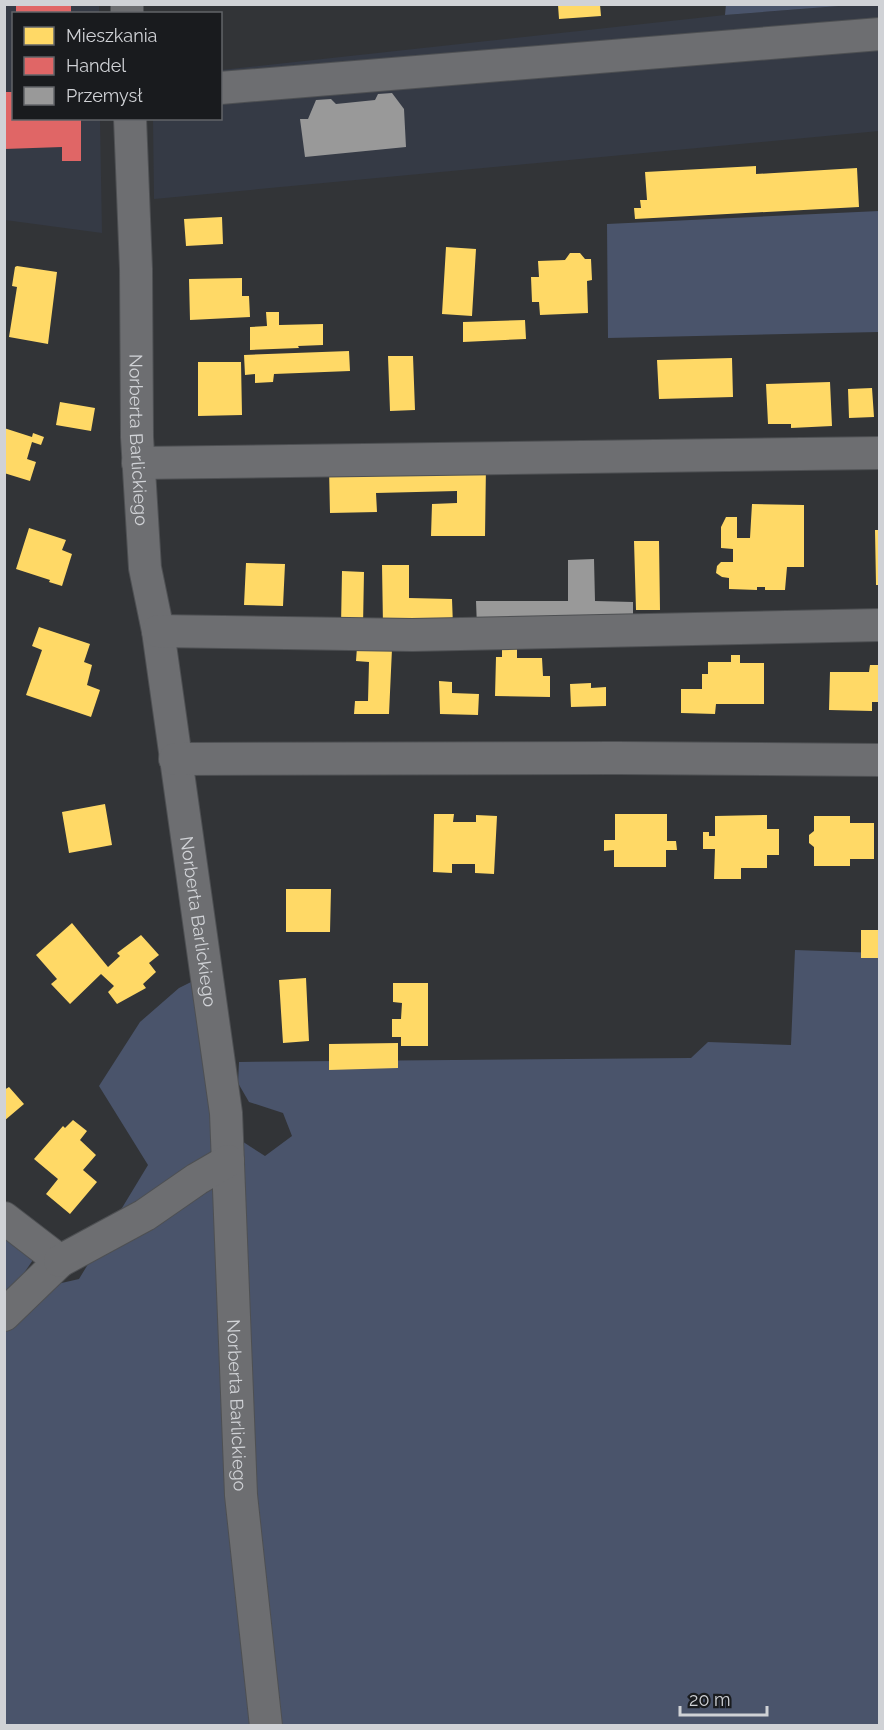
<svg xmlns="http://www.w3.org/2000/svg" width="884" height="1730" viewBox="0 0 884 1730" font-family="Raleway,sans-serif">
  <rect width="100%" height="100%" fill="#323437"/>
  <path fill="#353a45" d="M5 5H99V13L14 14V118L100 119 102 233 5 220Z
    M852 5H879V131L154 199 153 119 220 118 221 70 725 15Z"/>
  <path fill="#4a546b" d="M726 4H852V5L725 15Z
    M879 211V332L608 338 607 224Z
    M795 950 879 953V1725H5L4 1225 37 1254 9 1295 79 1279 148 1165 99 1086 140 1022 179 988 193 981 214 1123 265 1156 292 1136 283 1113 249 1102 238 1083 239 1062 691 1058 708 1042 791 1045Z"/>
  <path fill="#ffd966" d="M558 5H600L601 16 559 19Z
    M756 166V174L857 168 859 207 635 219 634 208H641L640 200H647L645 172Z
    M222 217 223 244 186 246 184 219Z
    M446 247 476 249 472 316 442 314Z
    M570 253H580L585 259H591L592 280 587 281 588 313 540 315 539 302H532L531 277H539L538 261 565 260Z
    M17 266 57 272 48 344 9 337 17 287 12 286 15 267Z
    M242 278V296H249L250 317 190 320 189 279Z
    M266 312H279V325L323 324V345L298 346 299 348 250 350V327L267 326Z
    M525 320 526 339 463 342V322Z
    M349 351 350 371 274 374 273 382 255 383V374L245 375 244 355Z
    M388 356H413L415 410 390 411Z
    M732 358 733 397 659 399 657 360Z
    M198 362H241L242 415 198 416Z
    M830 382 832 426 791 428V424H768L766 384Z
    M872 388 874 417 849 418 848 389Z
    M60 402 95 408 91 431 56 425Z
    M4 428 32 437 33 433 44 437 41 445 32 442 27 459 36 462 30 481 4 473Z
    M486 465 485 536H431L432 504 457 503V491L376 493 377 512 330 513 329 467Z
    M752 504 804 505V567H787L785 590H765V587H757V590L729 589V578L722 577 716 573 717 566 721 562H733V549L721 548V527L726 517H737V538H750Z
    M29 528 66 540 62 550 72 554 62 586 49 582 50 580 16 569Z
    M875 530H880V585H876Z
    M634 541H659L660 610H636Z
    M246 563 285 564 283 606 244 605Z
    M382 565H409V598L452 599 453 626H383Z
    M342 571 364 572 363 626H341Z
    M39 627 90 644 84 662 92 665 87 685 100 690 91 717 26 695 42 650 32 646Z
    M357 647 392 649 389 714H354L355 701H368L369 662 356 661Z
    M502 649H517V658H542L543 676H550V697L495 696 496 657H502Z
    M731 655H740V663H764V704H716L715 714 681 713V689H702V674H708V662H731Z
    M870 665H880V702H872V711L829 710 830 672H869Z
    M439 681 452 682V693L479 694 478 715 440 714Z
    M591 683V688L606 687V706L571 707 570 684Z
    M105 804 112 845 69 853 62 812Z
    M434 814H454L453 822H476V815L497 816 494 874 475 873V864H452V873L433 872Z
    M615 814H667V841H676L677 850H666V867H614V850L604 851V840H615Z
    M767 815V829H779V855H767V868H741V879H714L715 849H703V832H709V836H715V816Z
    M814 816H850V823H874V859H850V866H814V847L809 843V835L814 831Z
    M286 889H331L330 932H286Z
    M72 923 108 967 120 956 117 953 141 935 159 955 149 963 156 972 143 984 146 988 117 1004 108 992 114 986 101 974 70 1004 51 984 57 979 36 955Z
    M861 930H880V958H861Z
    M306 978 309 1041 283 1043 279 980Z
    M393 983H428V1046H401V1037H392V1019H401L402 1003 393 1002Z
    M398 1043V1068L329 1070V1044Z
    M9 1087 24 1104 4 1121V1090Z
    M73 1120 87 1131 80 1140 96 1155 83 1170 97 1182 70 1214 46 1194 58 1179 34 1159 63 1126 65 1128Z"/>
  <path fill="#e06666" d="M16 4H71V14H16Z
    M4 92H14V118H81V161H62V147L4 149Z"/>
  <path fill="#999" d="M392 93 404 109 406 147 305 157 300 119H308L316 100 331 99 336 104 375 100 378 94Z
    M594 559 595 601 633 602V627H477L476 601H568V560Z"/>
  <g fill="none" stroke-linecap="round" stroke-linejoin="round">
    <defs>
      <g id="minor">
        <path d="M127 4V14"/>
        <path d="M220 88 880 34"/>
        <path id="s1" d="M130 118 136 269 137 437 145 568 158 631 226 1113 241 1495 266 1726"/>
        <path d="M138 463 880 453"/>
        <path d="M158 631 412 635 880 625"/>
        <path d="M175 759 617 758 880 760"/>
        <path d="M4 1218 60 1261 4 1315"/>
        <path d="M60 1261 145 1215 197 1179 228 1161"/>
      </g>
    </defs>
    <use href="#minor" stroke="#4e5053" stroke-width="34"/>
    <use href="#minor" stroke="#6d6e71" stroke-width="32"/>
  </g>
  <g text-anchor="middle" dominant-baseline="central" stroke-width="6" stroke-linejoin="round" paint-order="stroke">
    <g font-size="18" fill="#d0d2d6" stroke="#191b1e">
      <text stroke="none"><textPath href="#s1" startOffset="322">Norberta Barlickiego</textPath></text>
      <text stroke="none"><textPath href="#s1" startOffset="808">Norberta Barlickiego</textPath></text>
      <text stroke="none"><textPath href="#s1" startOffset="1294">Norberta Barlickiego</textPath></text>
    </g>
  </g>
  <rect width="884" height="1730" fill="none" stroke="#d0d2d6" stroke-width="12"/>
  <rect x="12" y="12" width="210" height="108" fill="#191b1e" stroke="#626468" stroke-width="1.5"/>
  <rect x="24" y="27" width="30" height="18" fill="#ffd966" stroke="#626468" stroke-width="1.5"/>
  <text x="66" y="42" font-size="18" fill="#d0d2d6">Mieszkania</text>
  <rect x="24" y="57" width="30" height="18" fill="#e06666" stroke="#626468" stroke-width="1.5"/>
  <text x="66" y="72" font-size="18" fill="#d0d2d6">Handel</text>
  <rect x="24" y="87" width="30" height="18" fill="#999999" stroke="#626468" stroke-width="1.5"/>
  <text x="66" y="102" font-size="18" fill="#d0d2d6">Przemysł</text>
  <path d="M680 1706v9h87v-9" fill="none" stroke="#d0d2d6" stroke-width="3"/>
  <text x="689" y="1706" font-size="18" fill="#d0d2d6" stroke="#191b1e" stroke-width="4.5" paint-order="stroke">20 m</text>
</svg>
